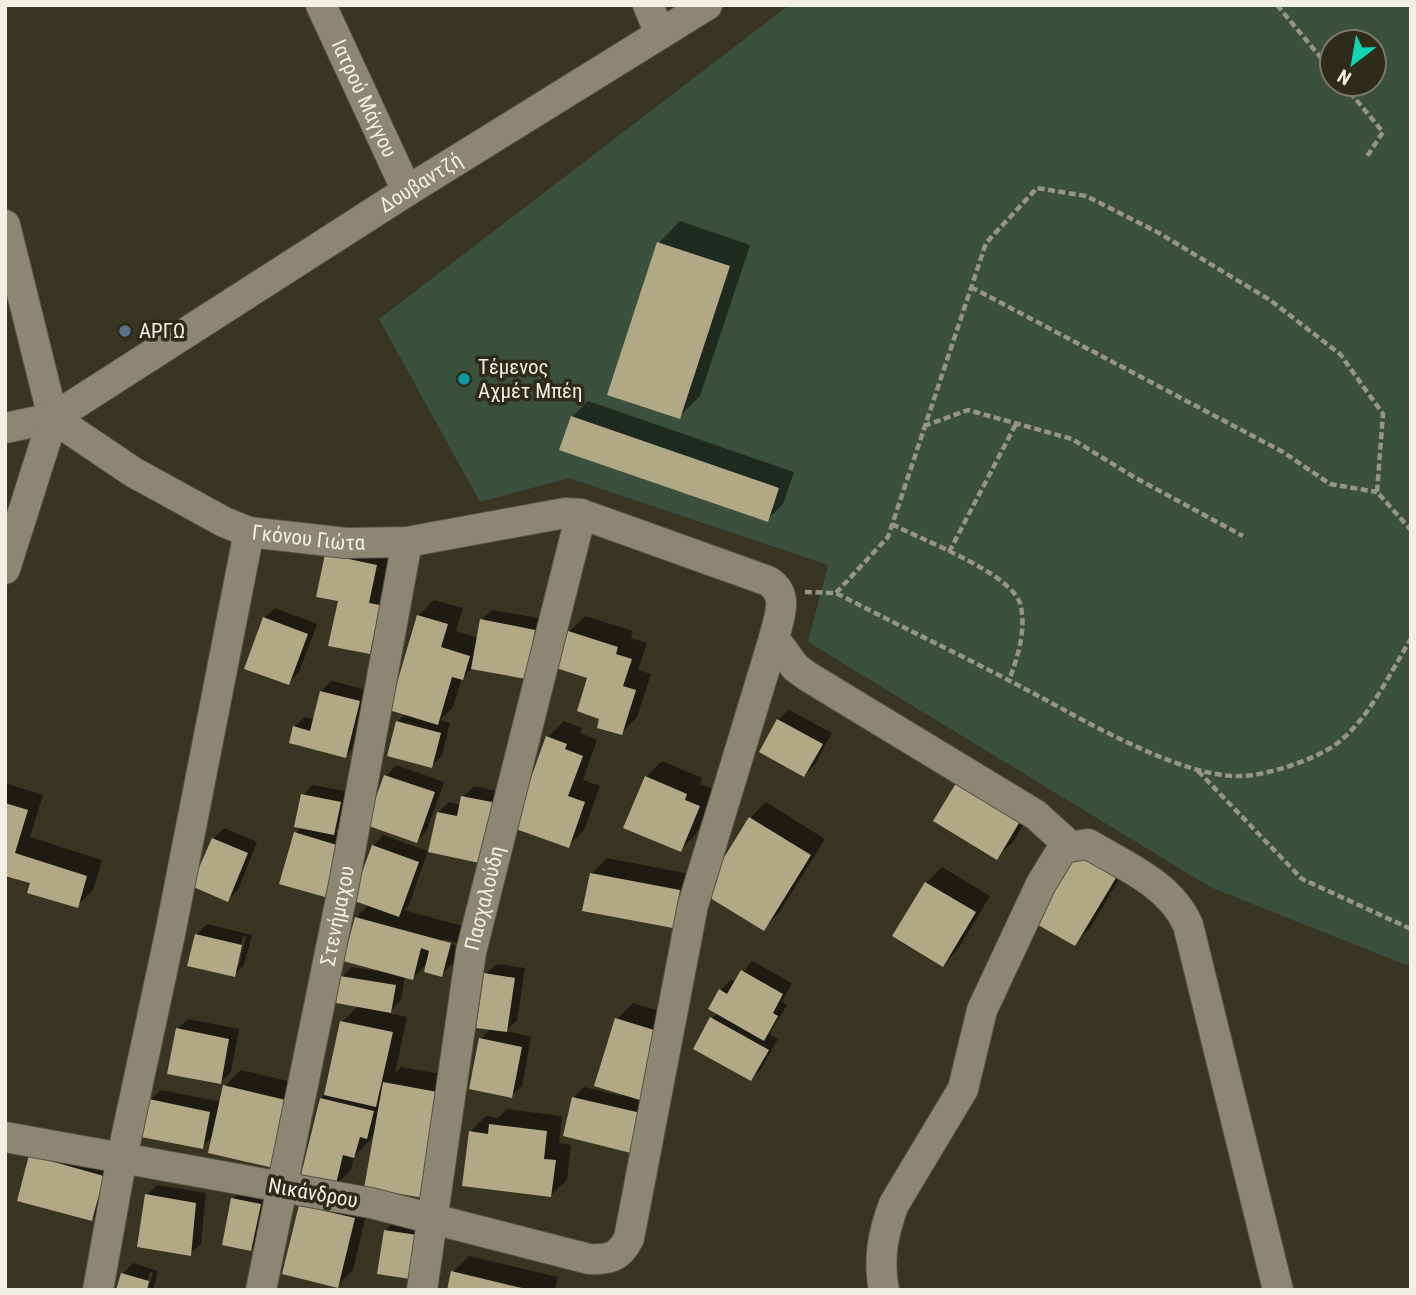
<svg xmlns="http://www.w3.org/2000/svg" width="1416" height="1295" viewBox="0 0 1416 1295" font-family="'Roboto Condensed',sans-serif">
  <rect width="100%" height="100%" fill="#393523"/>
  <path fill="#3b503d" fill-rule="evenodd" d="M789 5H1411V967L1210 887 808 642 828 565 569 478 480 502 379 319ZM1332 42H1374V84H1332Z"/>
  <path fill="#0007" fill-rule="evenodd" d="M680 221 750 245 700 396 679 417 609 394 659 243Z
    M588 401 794 472 783 504 767 520 572 417Z
    M392 549 385 637 369 653 340 600 327 555Z
    M434 600 463 608 456 631 478 638 481 620 492 610 545 619 536 667H473L462 678 453 707 440 720 450 723 442 755 431 766 397 722 406 714 418 616Z
    M275 608 317 624 299 672 289 683 264 618Z
    M585 616 633 631 631 638 647 643 638 670 651 674 637 717 621 733 601 718 589 677 569 632Z
    M332 681 370 691 356 745 346 756 294 727 305 717 314 719 321 691Z
    M789 710 832 733 815 765 804 775 778 720Z
    M564 721 582 728 580 733 597 740 583 780 600 786 584 830 568 846 548 737Z
    M662 761 702 778 700 784 715 790 696 834 680 850 646 777Z
    M396 765 444 782 427 830 417 841 386 776Z
    M5 783 43 795 30 837 102 860 93 890 77 906 32 882 5 874Z
    M313 785 350 792 344 823 335 831 350 836 335 885 324 895 296 833 302 827 303 795Z
    M474 786 506 793 494 851 438 813 449 802 461 805 463 797Z
    M766 802 825 839 779 913 763 929 750 818Z
    M1037 802 1013 842 997 857 936 821Z
    M224 828 257 842 238 890 227 900 213 839Z
    M383 835 428 851 409 905 404 910 466 927 457 959 441 975 428 962 413 978 405 976 401 1000 389 1013 407 1017 395 1073 401 1067 458 1077 439 1181 377 1126 370 1140 354 1156 351 1170 335 1186 321 1099 326 1093 342 1022 359 1005 342 977 352 967 376 971 356 918 369 904 373 846ZM443 939 460 944 459 947 443 942Z
    M1074 853 1130 861 1090 928 1074 944Z
    M607 858 695 875 688 910 673 926 591 874Z
    M942 867 990 896 958 949 943 965 926 883Z
    M207 924 252 935 244 965 234 975 196 935ZM243 936 246 937 239 965H236Z
    M752 961 792 983 782 1002 787 1005 769 1034 778 1039 761 1069 751 1079 712 1018 717 1013 721 990 731 980 736 982Z
    M497 964 525 968 517 1020 506 1031 531 1037 522 1086 511 1096 481 1039 491 1028 486 974Z
    M633 1003 679 1017 641 1141 574 1097 584 1087 622 1096 617 1019Z
    M188 1019 239 1029 231 1072 220 1083 177 1029Z
    M241 1070 305 1085 290 1150 214 1135 202 1147 150 1100 161 1090 222 1102 225 1086Z
    M507 1109 562 1116 559 1143 571 1145 567 1180 551 1195 470 1132 486 1116 498 1118Z
    M31 1156 119 1160 108 1203 92 1219Z
    M157 1185 206 1193 201 1244 190 1254 147 1195Z
    M243 1188 270 1194 261 1239 251 1249 233 1199Z
    M369 1203 353 1270 337 1286 300 1206Z
    M396 1220 427 1225 420 1267 385 1230Z
    M469 1256 558 1277 555 1290H448L453 1272Z
    M133 1263 158 1271 153 1290H148L153 1273 150 1272 145 1290 123 1274Z"/>
  <path fill="#b1a986" d="M657 242 730 266 680 419 607 395Z
    M571 416 779 488 768 522 559 450Z
    M325 554 377 565 369 603 380 605 370 654 328 646 338 601 316 597Z
    M417 615 448 624 441 647 470 656 463 680 452 677 438 725 389 710Z
    M263 617 308 634 289 685 244 669Z
    M480 619 535 630 526 679 471 669Z
    M568 631 618 647 616 654 632 659 623 686 636 690 622 735 597 728 599 719 577 711 587 678 556 668Z
    M320 691 360 701 346 758 289 743 293 726 310 731Z
    M777 719 823 744 804 777 759 752Z
    M396 721 441 733 432 768 387 756Z
    M546 736 567 744 565 749 583 756 568 796 585 802 569 848 513 828Z
    M384 775 435 792 417 843 366 825Z
    M645 776 687 794 685 800 700 806 681 852 623 828Z
    M958 780 1022 818 997 860 933 821Z
    M301 794 341 802 334 835 294 827Z
    M461 796 497 803 484 864 428 852 437 812 457 816Z
    M5 803 28 810 15 853 87 876 78 908 27 893 30 883 5 876Z
    M749 817 811 855 764 931 702 893Z
    M294 832 340 846 325 897 279 884Z
    M212 838 248 853 228 902 191 886Z
    M372 845 419 862 399 917 352 900Z
    M1073 852 1116 878 1075 946 1031 921Z
    M590 873 680 890 673 928 582 911Z
    M925 882 976 912 943 967 892 936Z
    M355 917 451 943 442 977 424 972 429 951 421 948 413 980 343 961Z
    M195 934 242 945 235 977 187 966Z
    M741 970 783 994 773 1013 778 1016 764 1041 708 1009 719 989 727 994Z
    M484 973 515 978 507 1032 476 1028Z
    M340 976 396 985 391 1013 336 1003Z
    M710 1017 769 1050 751 1081 693 1049Z
    M615 1018 664 1033 643 1101 594 1086Z
    M340 1021 393 1032 376 1107 324 1095Z
    M176 1028 229 1039 221 1084 167 1074Z
    M479 1038 522 1047 512 1098 469 1089Z
    M383 1082 443 1093 424 1198 364 1188Z
    M223 1085 290 1101 274 1168 208 1153Z
    M572 1097 641 1113 631 1153 563 1136Z
    M320 1098 374 1111 367 1139 360 1137 354 1158 343 1155 335 1188 300 1179Z
    M149 1099 210 1112 203 1149 141 1137Z
    M489 1124 547 1131 544 1159 556 1160 551 1197 462 1186 469 1131 488 1134Z
    M29 1155 104 1176 92 1221 17 1201Z
    M145 1194 196 1203 191 1256 137 1247Z
    M231 1198 261 1204 251 1251 222 1245Z
    M299 1205 355 1218 338 1288 282 1274Z
    M384 1230 417 1235 410 1279 377 1274Z
    M451 1271 526 1289V1290H447Z
    M121 1273 149 1281 147 1290H116Z"/>
  <g fill="none" stroke-linecap="round" stroke-linejoin="round">
    <defs>
      <g id="minor">
        <path id="s1" d="M321 5 407 191"/>
        <path d="M648 5 660 34"/>
        <path id="s2" d="M5 225 53 418 133 472 224 522 249 532 346 543 407 542 565 513 581 514 768 581C790 595 779 617 774 638L693 905 629 1238C620 1257 609 1260 589 1259L371 1203 5 1137"/>
        <path d="M5 428 53 418"/>
        <path id="s3" d="M5 569 53 418 407 191 707 5"/>
        <path d="M774 638 795 667 807 676 1036 815 1069 845"/>
        <path d="M98 1290 122 1157 170 934 249 532"/>
        <path id="s4" d="M261 1290 344 884 407 542"/>
        <path id="s5" d="M422 1290 471 952 581 514"/>
        <path d="M884 1290C878 1259 883 1233 894 1204L963 1089 982 1010 1041 884 1063 848 1088 844C1125 866 1170 884 1188 925L1278 1290"/>
      </g>
    </defs>
    <use href="#minor" stroke="#565343" stroke-width="32"/>
    <path stroke="#989486" stroke-width="4.5" stroke-dasharray="7 3.5" stroke-linecap="butt" d="M1277 5 1332 71
      M1343 84 1383 132 1366 158
      M971 287 1283 452 1330 484 1377 492
      M924 426 968 410 1072 439 1134 477 1243 536
      M892 524C921 540 1016 574 1021 607 1026 633 1017 658 1009 681
      M949 552 1017 422
      M805 592 836 593C905 629 976 662 1044 699 1092 725 1185 778 1240 776 1265 776 1314 760 1335 745 1369 720 1389 674 1411 639
      M836 593 888 537 986 243 1037 188 1086 196 1159 233 1270 300 1340 354 1383 414 1377 492 1411 530
      M1198 771 1302 879 1411 929"/>
    <use href="#minor" stroke="#8c8773" stroke-width="30"/>
  </g>
  <circle fill="#5c6f8a" stroke="#2f2b19" stroke-width="2.5" cx="125" cy="331" r="7"/>
  <circle fill="#0f9aa8" stroke="#2f2b19" stroke-width="2.5" cx="464" cy="379" r="7"/>
  <g text-anchor="middle" dominant-baseline="central" stroke-width="7" stroke-linejoin="round" paint-order="stroke">
    <g font-size="21" fill="#f1eee3" stroke="#2f2b19">
      <text stroke="none"><textPath href="#s1" startOffset="103">Ιατρού Μάγγου</textPath></text>
      <text stroke="none"><textPath href="#s3" startOffset="595">Δουβαντζή</textPath></text>
      <text stroke="none"><textPath href="#s2" startOffset="486">Γκόνου Γιώτα</textPath></text>
      <text stroke="none"><textPath href="#s5" startOffset="397">Πασχαλούδη</textPath></text>
      <text stroke="none"><textPath href="#s4" startOffset="382">Στενήμαχου</textPath></text>
      <text transform="translate(313 1193) rotate(10)">Νικάνδρου</text>
    </g>
    <g font-size="21" fill="#f1eee3" stroke="#2f2b19" text-anchor="start">
      <text x="139" y="331">ΑΡΓΩ</text>
      <text x="478" y="367">Τέμενος<tspan x="478" dy="24">Αχμέτ Μπέη</tspan></text>
    </g>
  </g>
  <rect width="1416" height="1295" fill="none" stroke="#f1eee3" stroke-width="14"/>
  <g transform="translate(1353 63) rotate(211)"><circle r="33" fill="#2f2b19" stroke="#7d796a" stroke-width="2"/>
  <path d="M0-5L12 26L0 18L-12 26Z" fill="#0fd5b4"/>
  <text y="-10" font-size="19" font-weight="bold" text-anchor="middle" fill="#f1eee3">N</text>
  </g>
</svg>
